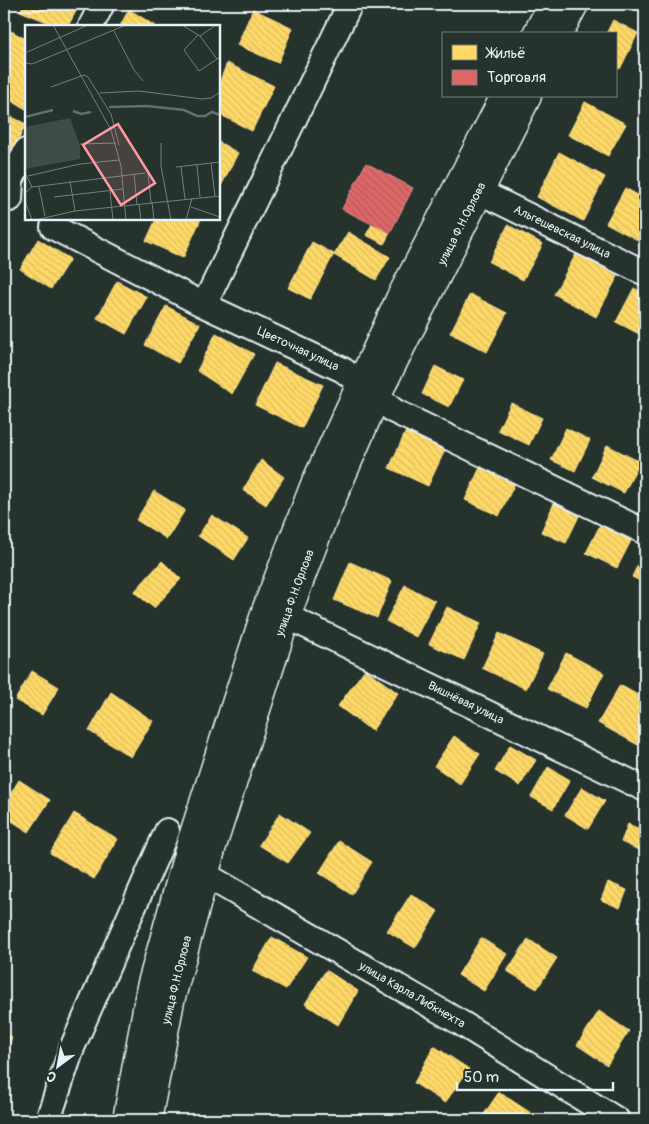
<svg xmlns="http://www.w3.org/2000/svg" width="649" height="1124" viewBox="0 0 649 1124" font-family="Pangolin,sans-serif">
  <defs>
    <pattern id="homes-back-hatch" width="6" height="6" patternUnits="userSpaceOnUse" patternTransform="scale(1.25)"><rect width="6" height="6" fill="#ffd966"/><path d="M-1 5l2 2M0 0l6 6M5-1l2 2" fill="none" stroke="#dabc60"/></pattern>
    <pattern id="shops-back-hatch" width="6" height="6" patternUnits="userSpaceOnUse" patternTransform="scale(1.25)"><rect width="6" height="6" fill="#e06666"/><path d="M-1 5l2 2M0 0l6 6M5-1l2 2" fill="none" stroke="#b25d5e"/></pattern>
  </defs>
  <rect width="100%" height="100%" fill="#26332d"/>
  <filter id="ink" filterUnits="userSpaceOnUse"><feTurbulence type="fractalNoise" baseFrequency=".02" numOctaves="2"/><feDisplacementMap in="SourceGraphic" scale="10" xChannelSelector="R" yChannelSelector="G"/><feConvolveMatrix kernelMatrix="1 2 1 2 8 2 1 2 1" color-interpolation-filters="sRGB"/></filter>
  <g filter="url(#ink)">
    <path fill="url(#homes-back-hatch)" stroke="#f8e092" d="M24 4H80L68 26H57L20 11Z
      M129 9 155 26H120Z
      M253 9 293 28 278 63 237 45Z
      M613 20 638 33 620 69 615 66V34H606Z
      M11 31 26 39V109L4 97V46Z
      M227 63 274 86 252 131 219 114V83Z
      M585 102 626 124 608 156 568 135Z
      M4 113 26 124 4 170Z
      M219 142 238 153 219 190Z
      M559 152 605 177 583 221 537 197Z
      M625 188 645 199V244L606 223Z
      M156 219H201L183 258 146 241Z
      M372 224 390 233 384 244 366 235Z
      M508 225 543 244 523 280 489 262Z
      M348 232 390 257 376 280 334 255Z
      M38 239 70 259 51 289 20 269Z
      M312 242 334 254 310 299 288 288Z
      M576 254 618 276 596 317 554 294Z
      M117 281 147 297 126 334 97 318Z
      M634 288 645 294V337L616 322Z
      M470 294 507 313 487 352 450 333Z
      M166 306 200 324 178 363 145 345Z
      M216 333 254 354 232 394 197 371Z
      M275 363 323 385 302 428 255 405Z
      M435 366 463 380 449 407 422 394Z
      M511 403 542 418 529 445 498 430Z
      M566 428 590 440 575 471 551 460Z
      M406 431 445 450 428 486 389 468Z
      M607 445 640 462 624 493 592 477Z
      M261 460 284 477 266 505 243 490Z
      M482 463 517 479 499 516 465 500Z
      M154 491 185 510 167 539 136 520Z
      M555 501 581 512 566 543 541 532Z
      M212 515 248 538 234 560 198 536Z
      M604 517 635 533 617 568 586 553Z
      M645 549V583L632 577Z
      M162 561 181 579 154 608 134 592Z
      M350 562 392 581 377 618 334 600Z
      M405 585 435 601 416 637 386 621Z
      M447 607 481 623 464 660 429 644Z
      M499 633 543 654 526 689 482 668Z
      M566 653 604 673 586 708 547 689Z
      M365 669 398 693 372 731 338 706Z
      M32 671 59 687 42 715 15 700Z
      M620 685 645 699V732L638 745 598 723Z
      M111 692 153 721 131 757 89 731Z
      M454 736 480 754 460 784 434 766Z
      M510 745 536 760 520 786 495 771Z
      M548 767 570 780 553 809 531 797Z
      M19 780 50 800 29 832 4 816V804Z
      M582 787 605 801 588 829 565 815Z
      M74 813 118 839 94 879 50 853Z
      M280 813 310 833 288 863 259 845Z
      M628 824 645 831V835L639 850 621 842Z
      M339 841 372 862 352 894 319 873Z
      M608 882 627 890 620 908 601 900Z
      M411 894 438 911 415 948 387 931Z
      M272 937 307 957 286 989 252 971Z
      M481 938 507 954 484 991 458 975Z
      M528 939 557 958 537 989 507 971Z
      M326 970 358 991 338 1025 305 1004Z
      M599 1011 629 1031 607 1065 577 1045Z
      M4 1033 12 1037 4 1058Z
      M434 1046 469 1069 445 1103 414 1083Z
      M499 1092 531 1113 526 1120H480Z"/>
    <path fill="url(#shops-back-hatch)" stroke="#e29092" d="M366 163 413 188 390 233 342 209Z"/>
    <g fill="none" stroke-linecap="round" stroke-linejoin="round">
      <defs>
        <path id="minor" d="M91 26 102 4
          M478 191 645 273
          M10 199 11 180 26 151
          M53 227 204 305 343 370 361 384
          M204 305 350 4
          M376 396 394 411 645 532
          M286 616 645 789
          M204 874 461 1023 617 1120
          M48 1120 72 1048 167 831"/>
        <path id="tertiary" d="M537 34 553 4
          M558 34 574 4
          M127 1120 151 987 192 840 267 608 314 487 400 299 505 96
          M147 1120 170 1001 212 846 286 616 321 523 376 396 527 96"/>
      </defs>
      <use href="#minor" stroke="#e8f1f8" stroke-width="28"/>
      <use href="#tertiary" stroke="#e8f1f8" stroke-width="31"/>
      <use href="#minor" stroke="#26332d" stroke-width="24"/>
      <use href="#tertiary" stroke="#26332d" stroke-width="28"/>
    </g>
  </g>
  <g text-anchor="middle" dominant-baseline="central" stroke-width="5" stroke-linejoin="round" paint-order="stroke">
    <g font-size="12" fill="#e8f1f8" stroke="#26332d">
      <text transform="translate(462 224) rotate(-63)">улица Ф.Н.Орлова</text>
      <text transform="translate(562 232) rotate(26)">Альгешевская улица</text>
      <text transform="translate(298 349) rotate(25)">Цветочная улица</text>
      <text transform="translate(295 593) rotate(-70)">улица Ф.Н.Орлова</text>
      <text transform="translate(466 703) rotate(26)">Вишнёвая улица</text>
      <text transform="translate(177 980) rotate(-76)">улица Ф.Н.Орлова</text>
      <text transform="translate(412 995) rotate(30)">улица Карла Либкнехта</text>
    </g>
  </g>
  <g transform="translate(25 25)">
    <rect width="195" height="195" fill="#26332d"/>
    <path d="M45 93 55 120V134L0 144V102Z" fill="#3e4b47"/>
    <path fill="none" stroke="#636f6d" stroke-width="2.5" d="M84 82 122 81 159 85 172 91H180L187 87 195 90M48 86 56 89 66 87M0 92 28 85"/>
    <path fill="none" stroke="#747f7e" stroke-width="1" d="M28 0 86 105 96 141 101 195M157 0 175 11 192 34M89 6 109 45 118 56M173 10 159 25 172 43 174 46 195 32M175 11 191 0M0 28 63 0M1 38 7 39 101 0M26 62 59 50 63 52 86 89 94 120M75 68 114 66 177 74 186 73 195 67M136 118V141L146 195M55 119 91 118M186 138 190 171M172 140 175 172M151 142 195 137M156 142 160 174M0 148 7 162M123 148 126 178M109 149 112 179M3 151 55 139 94 135M45 156 50 186M14 162 20 191M85 166 88 195M0 168 7 162 120 148M29 172 98 164M0 176 7 195M127 177 129 195M114 179 116 195M166 182 195 192M10 195 50 186 195 171M161 195 167 173"/>
    <path fill="#ff9aa2" fill-opacity="0.15" stroke="#ff9aa2" stroke-width="2.5" d="M93 99 130 158 96 180 58 120Z"/>
    <rect width="195" height="195" fill="none" stroke="#e8f1f8" stroke-width="2.5"/>
  </g>
  <rect width="649" height="1124" fill="none" stroke="#26332d" stroke-width="20"/>
  <rect x="10" y="10" width="629" height="1104" fill="none" stroke="#e8f1f8" stroke-width="2" filter="url(#ink)"/>
  <rect x="442" y="32" width="175" height="65" fill="#26332d" stroke="#747f7e"/>
  <rect x="452" y="45" width="25" height="15" fill="#ffd966" stroke="#747f7e"/>
  <text x="487" y="58" font-size="15" fill="#e8f1f8">Жильё</text>
  <rect x="452" y="70" width="25" height="15" fill="#e06666" stroke="#747f7e"/>
  <text x="487" y="82" font-size="15" fill="#e8f1f8">Торговля</text>
  <g transform="translate(58 1066) rotate(212)" stroke="#26332d" stroke-width="4" paint-order="stroke">
  <path d="M0-4L9 19L0 12L-9 19Z" fill="#e8f1f8"/>
  <text y="-8" font-size="14" font-weight="bold" text-anchor="middle" fill="#e8f1f8">С</text>
  </g>
  <path d="M457 1082v8h156v-8" fill="none" stroke="#e8f1f8" stroke-width="2.5"/>
  <text x="464" y="1082" font-size="15" fill="#e8f1f8" stroke="#26332d" stroke-width="4" paint-order="stroke">50 m</text>
</svg>
